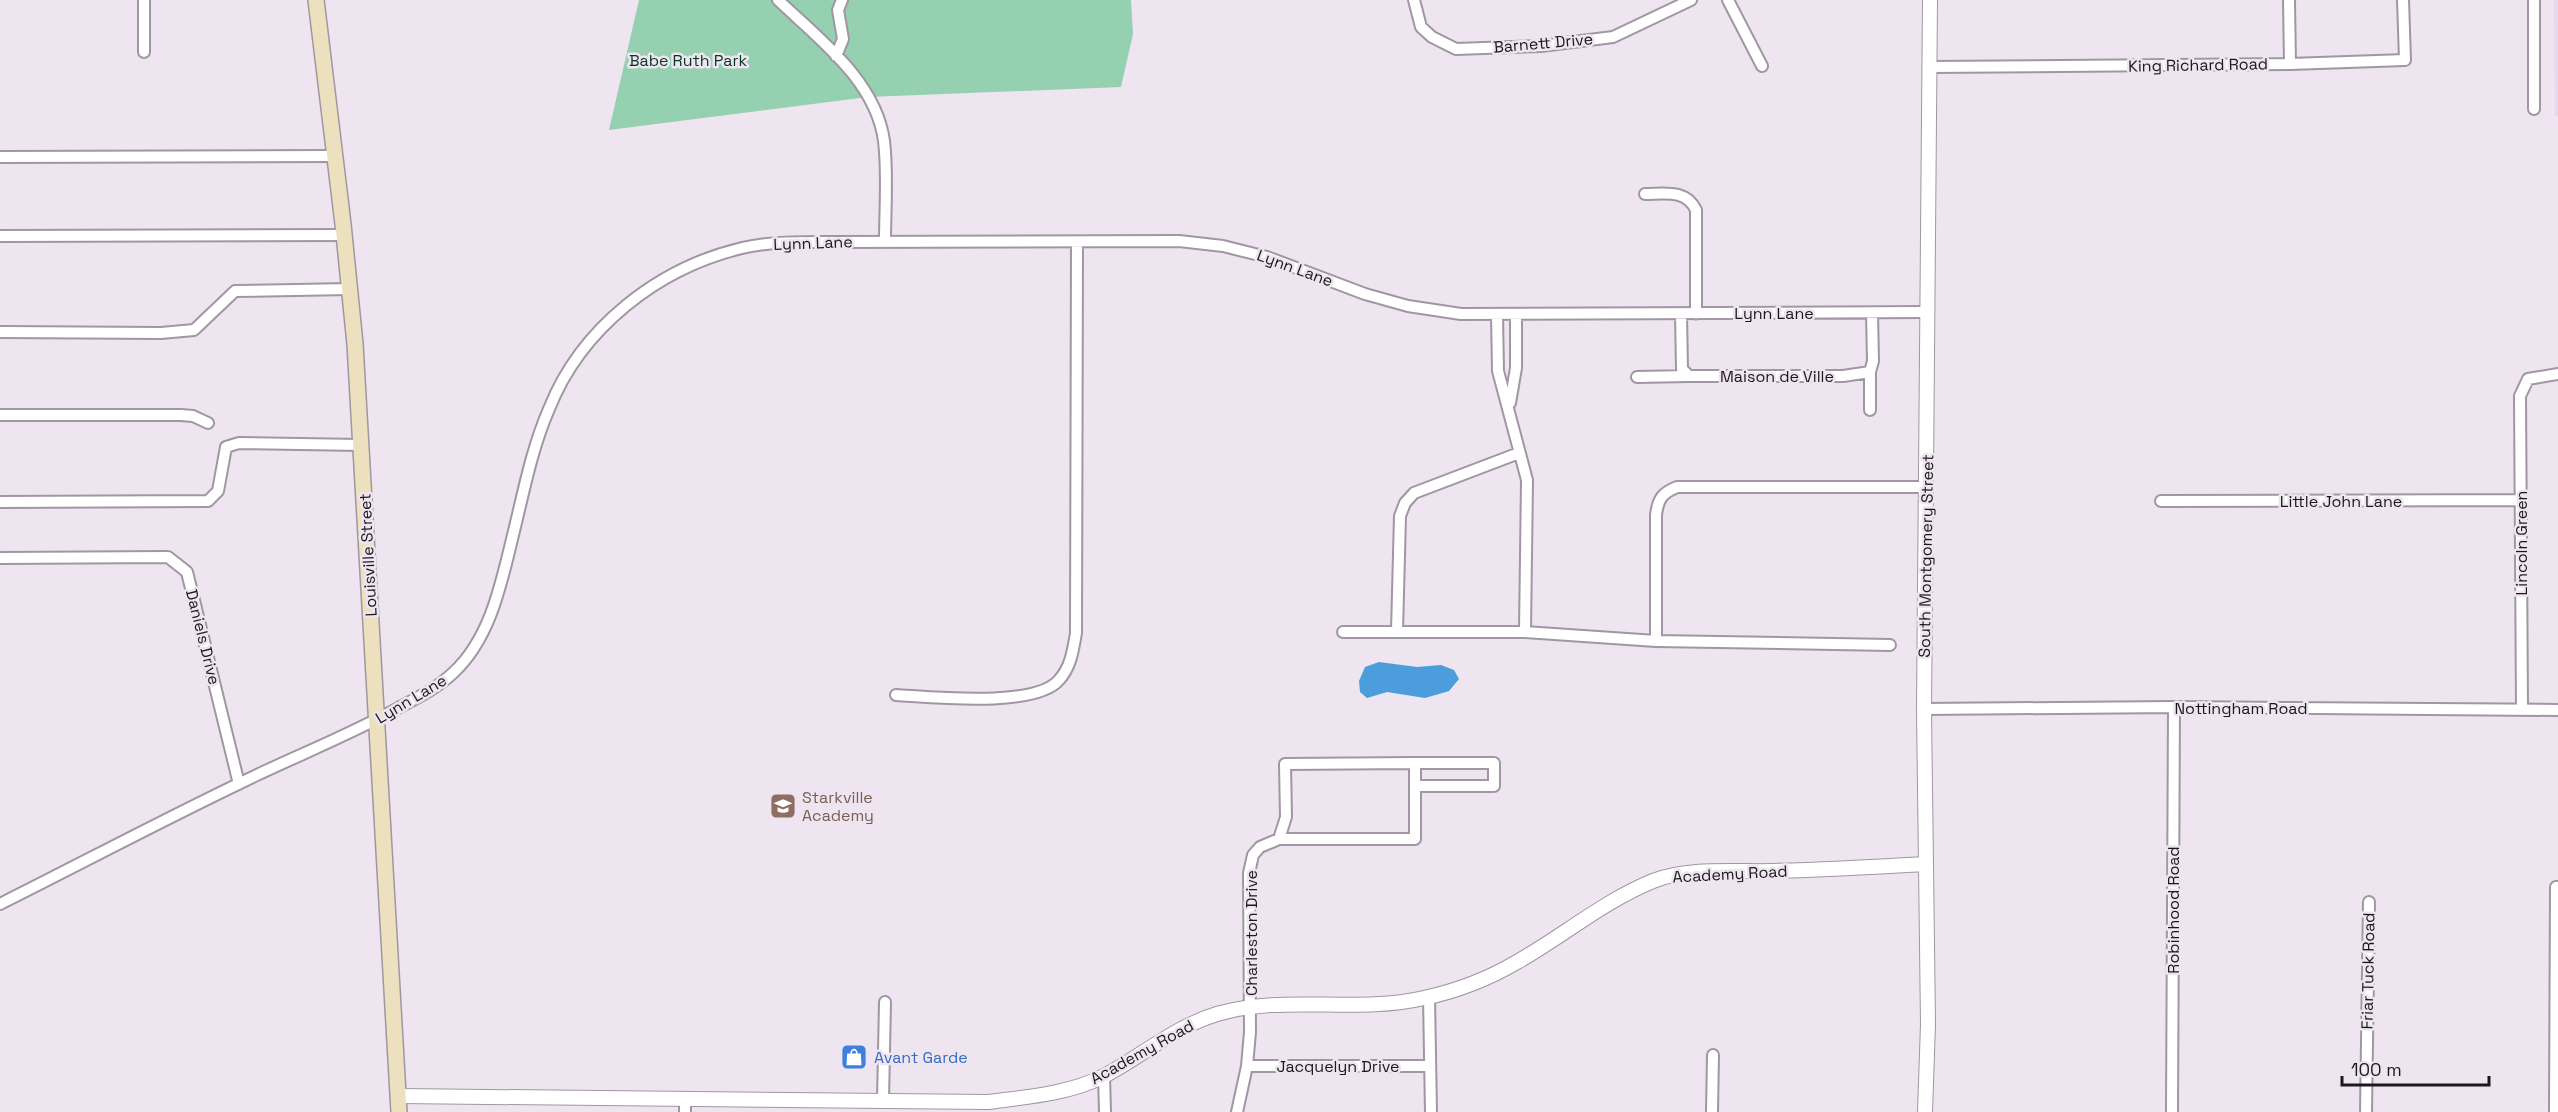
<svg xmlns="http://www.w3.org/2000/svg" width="2558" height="1112" viewBox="0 0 2558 1112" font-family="'Space Grotesk',sans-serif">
  <rect width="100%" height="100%" fill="#eee5f0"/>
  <path fill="#e7d9eb" d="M2554 0H2558V116H2555Z"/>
  <path fill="#95d0b0" d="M639 0H1131L1133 34 1121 87 868 97 609 130Z"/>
  <path fill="#4b9edb" d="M1379 662 1417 667 1441 665 1454 670 1459 679 1449 691 1425 698 1387 692 1367 698 1360 692 1359 681 1365 667Z"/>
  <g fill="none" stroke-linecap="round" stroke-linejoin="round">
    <defs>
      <path id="minor" d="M778 0C819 39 876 81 884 141 888 173 885 209 885 242
        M1414 0 1421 27 1432 37 1456 49 1541 46 1613 37 1691 0
        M1728 0 1762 66
        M2289 0 2290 64
        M2534 0V109
        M144 52V0
        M836 56 843 39 838 10 842 0
        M1930 67 2290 64 2405 60 2403 0
        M0 157 336 156
        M1645 194C1665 194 1686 189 1696 210V314
        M0 236 345 235
        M1681 314 1682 369 1689 376H1843L1870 372 1873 361 1872 313
        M1497 315 1498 371 1527 480 1525 632
        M0 332 161 333 194 330 235 291 350 289
        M1870 372V410
        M1637 377 1689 376
        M1510 403 1516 368V315
        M0 415H181L193 416 208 423
        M2161 501 2521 500
        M0 502 208 501 218 491 226 447 239 443 361 445
        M0 558 168 557 187 572 239 784
        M1397 631 1400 516 1405 503 1414 493 1519 453
        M1343 632H1525L1656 641 1890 645
        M1656 641V515C1658 499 1662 493 1677 487H1926
        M896 695C933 697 1035 708 1059 680 1071 667 1073 650 1076 633L1077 242
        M2522 708 2520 396 2528 379 2558 374
        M1924 709 2174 707 2558 710
        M1415 763H1494V786H1415
        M0 904C86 861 172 815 259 774 306 752 355 732 400 707 419 697 437 688 453 673 492 637 502 579 514 531 524 490 532 448 549 409 581 328 658 268 742 248 773 241 807 242 840 242L1179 241 1223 246 1267 257 1365 294 1408 306 1461 314 1928 312
        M1429 997 1431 1112
        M1247 1066H1430
        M1104 1076 1105 1112
        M685 1098V1112
        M883 1100 885 1002
        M1237 1112 1247 1066 1250 1032 1249 873 1253 855 1260 847 1279 839H1415V763L1285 764 1286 817 1279 839
        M1712 1112 1713 1055
        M2172 1112 2174 707
        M2366 1112 2369 902
        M2555 1112 2556 887H2558"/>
      <path id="tertiary" d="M399 1096 988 1102C1026 1097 1069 1094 1104 1076 1142 1056 1174 1027 1217 1014 1285 994 1356 1014 1424 998 1457 991 1488 979 1517 962 1563 936 1604 901 1653 881 1686 867 1736 872 1772 871 1823 870 1875 867 1926 864
        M1925 1112 1928 1024 1924 709 1930 0"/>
      <path id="secondary" d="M316 0 343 224 355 344 399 1112"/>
    </defs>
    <use href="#minor" stroke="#9f97a1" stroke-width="14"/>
    <use href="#tertiary" stroke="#9f97a1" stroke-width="16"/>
    <use href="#secondary" stroke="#9f97a1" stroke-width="18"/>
    <use href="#minor" stroke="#fff" stroke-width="10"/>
    <use href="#tertiary" stroke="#fff" stroke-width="14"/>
    <use href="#secondary" stroke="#ece0bf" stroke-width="15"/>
  </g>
  <defs>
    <symbol id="school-square" viewBox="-11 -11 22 22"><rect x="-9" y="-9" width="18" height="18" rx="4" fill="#8d6e63" stroke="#eee5f0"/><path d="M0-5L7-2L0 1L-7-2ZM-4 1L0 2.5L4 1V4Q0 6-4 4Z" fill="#fff"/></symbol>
    <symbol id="shop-square" viewBox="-11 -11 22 22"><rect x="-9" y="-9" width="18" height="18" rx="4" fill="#3f7fe0" stroke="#eee5f0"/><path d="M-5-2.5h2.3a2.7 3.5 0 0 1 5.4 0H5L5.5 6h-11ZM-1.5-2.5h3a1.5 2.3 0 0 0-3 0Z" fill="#fff"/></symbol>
  </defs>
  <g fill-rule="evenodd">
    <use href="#school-square" x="768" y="791" width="30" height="30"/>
    <use href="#shop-square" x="839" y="1042" width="30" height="30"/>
  </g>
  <g text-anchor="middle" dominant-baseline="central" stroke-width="5" stroke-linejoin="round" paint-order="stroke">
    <g font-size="16" fill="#1b181b" stroke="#eee5f0">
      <text transform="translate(1543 43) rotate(-5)">Barnett Drive</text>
      <text transform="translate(2198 65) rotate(-1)">King Richard Road</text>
      <text transform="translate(813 243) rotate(-2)">Lynn Lane</text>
      <text transform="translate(1295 268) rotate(20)">Lynn Lane</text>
      <text x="1774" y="313">Lynn Lane</text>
      <text x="1777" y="376">Maison de Ville</text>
      <text x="2341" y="501">Little John Lane</text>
      <text transform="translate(2521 543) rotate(-90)">Lincoln Green</text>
      <text transform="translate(368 555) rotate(-93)">Louisville Street</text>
      <text transform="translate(1926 556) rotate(-89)">South Montgomery Street</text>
      <text transform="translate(203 637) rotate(76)">Daniels Drive</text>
      <text transform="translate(411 699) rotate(-31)">Lynn Lane</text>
      <text x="2241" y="708">Nottingham Road</text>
      <text transform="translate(1730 874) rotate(-3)">Academy Road</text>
      <text transform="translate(2173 910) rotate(-90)">Robinhood Road</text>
      <text transform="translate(1251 933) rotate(-90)">Charleston Drive</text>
      <text transform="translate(2368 971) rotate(-89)">Friar Tuck Road</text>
      <text transform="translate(1142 1052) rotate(-29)">Academy Road</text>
      <text x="1338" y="1066">Jacquelyn Drive</text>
    </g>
    <g font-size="16" fill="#073622" stroke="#eee5f0">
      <text x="688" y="60">Babe Ruth Park</text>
    </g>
    <g font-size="16" fill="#785e54" stroke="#eee5f0" text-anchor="start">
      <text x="802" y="797">Starkville<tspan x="802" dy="18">Academy</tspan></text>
    </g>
    <g font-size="16" fill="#366cbe" stroke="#eee5f0" text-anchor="start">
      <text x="874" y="1057">Avant Garde</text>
    </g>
  </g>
  <path d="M2342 1076v9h147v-9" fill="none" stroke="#1b181b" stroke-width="3"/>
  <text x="2351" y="1076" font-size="18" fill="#1b181b" stroke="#eee5f0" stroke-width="4.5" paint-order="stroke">100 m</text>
</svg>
